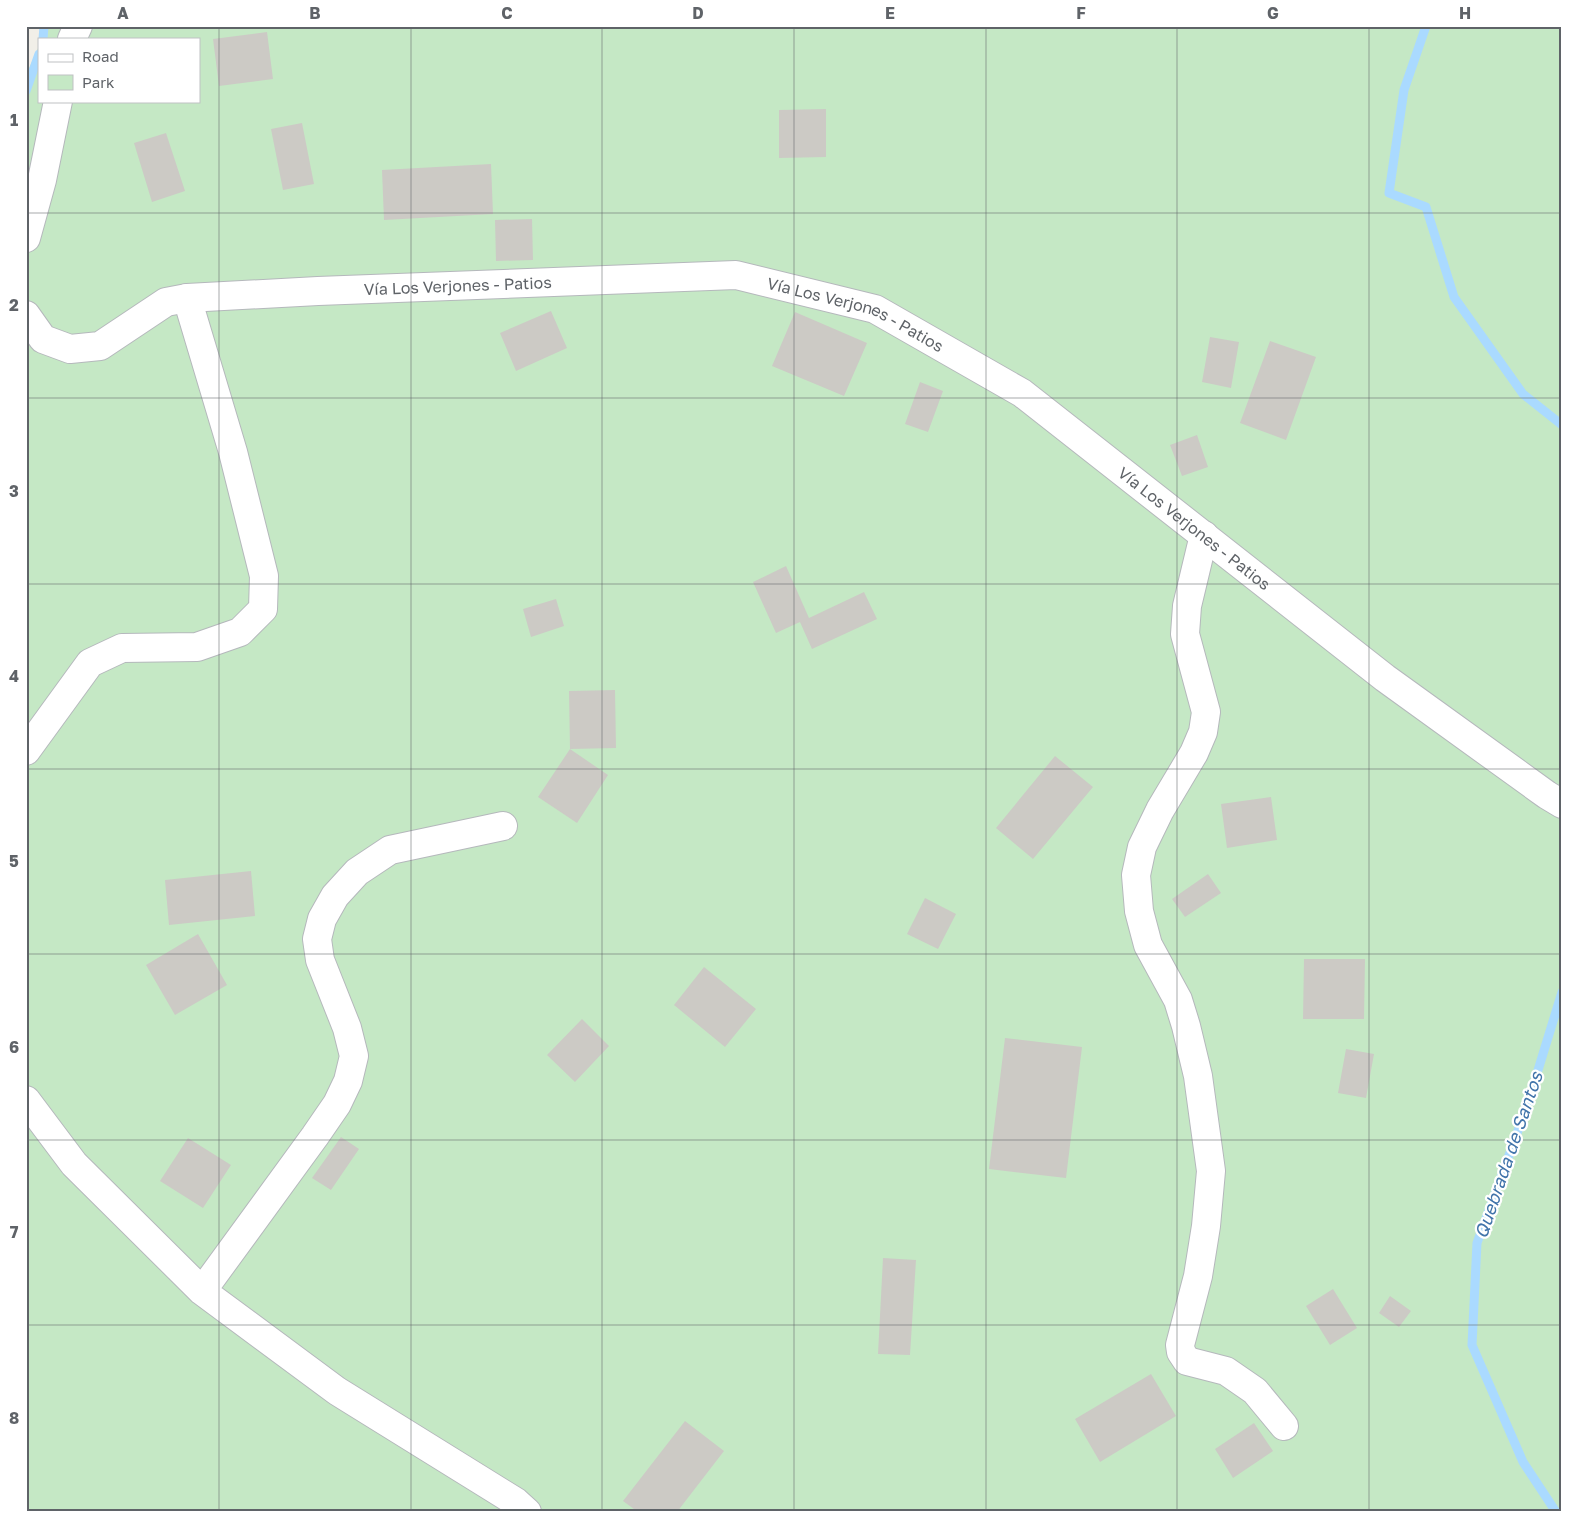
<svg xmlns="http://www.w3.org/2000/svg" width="1588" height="1538" viewBox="0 0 1588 1538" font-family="'Golos Text',sans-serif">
  <rect width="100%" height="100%" fill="#f1efe8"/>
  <path fill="#c5e8c5" d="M47 26H1562V1512H26V75L39 46V101H199V39H42Z"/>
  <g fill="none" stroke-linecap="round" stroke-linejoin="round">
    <path stroke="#aadaff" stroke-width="9" d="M1426 26 1404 90 1389 193 1426 207 1454 297 1523 394 1562 425
      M43 39 44 26
      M26 91 39 54
      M1556 1512 1523 1462 1472 1345 1477 1243 1527 1106 1562 992"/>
  </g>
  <path fill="#cccac5" d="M267 32 273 79 219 86 213 39Z
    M826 109V157L779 158V110Z
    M302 123 314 184 283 190 271 129Z
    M166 133 185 191 152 202 134 143Z
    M491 164 493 214 384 220 382 170Z
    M532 219 533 260 496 261 495 220Z
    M551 311 567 348 516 371 500 333Z
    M795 312 867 343 844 396 772 366Z
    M1210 337 1239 342 1231 388 1202 382Z
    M1270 341 1316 357 1286 440 1240 423Z
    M920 382 943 391 928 432 905 424Z
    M1197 435 1208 467 1182 476 1170 445Z
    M786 566 809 618 864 592 877 619 812 649 800 622 776 633 753 582Z
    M556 599 564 626 531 637 523 609Z
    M615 690 616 748 570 749 608 775 577 823 538 797 570 749 569 691Z
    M1055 756 1093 787 1033 859 996 828Z
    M1271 797 1277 840 1227 848 1221 804Z
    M251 871 255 916 169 925 165 880Z
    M1208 874 1221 893 1185 917 1172 899Z
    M925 898 956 914 938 949 907 934Z
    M198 934 227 985 175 1015 146 965Z
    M1304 959H1365L1364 1019H1303Z
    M704 967 756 1009 725 1047 674 1005Z
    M582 1019 609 1046 575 1082 547 1055Z
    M1005 1038 1082 1047 1066 1178 989 1169Z
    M1346 1049 1374 1054 1366 1098 1338 1093Z
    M341 1137 359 1149 331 1190 312 1178Z
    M188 1138 231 1165 203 1208 160 1181Z
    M883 1258 916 1260 910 1355 878 1354Z
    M1333 1289 1357 1328 1330 1345 1306 1306Z
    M1390 1296 1411 1311 1399 1327 1379 1313Z
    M1151 1374 1176 1416 1100 1462 1075 1419Z
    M685 1421 724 1451 677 1512H638L623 1501Z
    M1254 1423 1273 1451 1233 1478 1215 1449Z"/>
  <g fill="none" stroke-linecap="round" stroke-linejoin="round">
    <defs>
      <path id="minor" d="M1204 535 1187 606 1185 634 1206 712 1203 732 1194 753 1160 810 1142 847 1136 875 1139 911 1148 945 1178 1000 1186 1026 1198 1076 1211 1171 1206 1226 1198 1276 1180 1345 1181 1352 1187 1361 1226 1371 1255 1391 1284 1426
        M26 751 90 663 122 648 197 647 240 632 263 609 264 576 233 452 187 298
        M26 1100 74 1164 202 1291 337 1391 516 1502 527 1512
        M202 1291 315 1136 337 1104 348 1081 354 1056 347 1028 320 960 317 939 322 919 335 896 357 872 390 850 503 826"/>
      <g id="tertiary">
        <path d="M72 39 78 26"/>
        <path d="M26 238 42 180 58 101"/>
        <path id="s1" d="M26 315 43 339 70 349 100 346 166 302 187 298 318 291 736 275 875 309 1022 393 1385 678 1547 795 1562 804"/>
      </g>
    </defs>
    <use href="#minor" stroke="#b5b8bc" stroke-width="30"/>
    <use href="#tertiary" stroke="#b5b8bc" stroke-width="30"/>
    <use href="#minor" stroke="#fff" stroke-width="28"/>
    <use href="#tertiary" stroke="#fff" stroke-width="28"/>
  </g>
  <path fill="none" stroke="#5f6368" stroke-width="1" stroke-opacity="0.55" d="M219 26V1512M411 26V1512M602 26V1512M794 26V1512M986 26V1512M1177 26V1512M1369 26V1512M26 213H1562M26 398H1562M26 584H1562M26 769H1562M26 954H1562M26 1140H1562M26 1325H1562"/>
  <g text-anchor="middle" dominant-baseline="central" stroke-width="4.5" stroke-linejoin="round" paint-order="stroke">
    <g font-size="16" fill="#5f6368" stroke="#fff">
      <text stroke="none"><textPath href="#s1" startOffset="460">Vía Los Verjones - Patios</textPath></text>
      <text stroke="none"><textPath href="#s1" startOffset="865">Vía Los Verjones - Patios</textPath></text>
      <text stroke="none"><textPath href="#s1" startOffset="1270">Vía Los Verjones - Patios</textPath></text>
    </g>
    <g font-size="18" font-style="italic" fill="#4174aa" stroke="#fff">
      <text transform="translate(1508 1155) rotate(-71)">Quebrada de Santos</text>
    </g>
  </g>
  <rect width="1588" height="1538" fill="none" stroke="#ffffff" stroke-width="55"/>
  <rect x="38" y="38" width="162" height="65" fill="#ffffff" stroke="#bfc1c3"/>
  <rect x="48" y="54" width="25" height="8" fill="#ffffff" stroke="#bfc1c3"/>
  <text x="82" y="62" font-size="15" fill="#5f6368">Road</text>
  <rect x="48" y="75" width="25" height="15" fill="#c5e8c5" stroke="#bfc1c3"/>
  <text x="82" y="88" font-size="15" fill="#5f6368">Park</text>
  <rect x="28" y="28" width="1532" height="1482" fill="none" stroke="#5f6368" stroke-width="2"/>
  <g font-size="16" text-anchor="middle" font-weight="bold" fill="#5f6368">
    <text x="123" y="19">A</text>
    <text x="315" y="19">B</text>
    <text x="507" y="19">C</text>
    <text x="698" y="19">D</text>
    <text x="890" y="19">E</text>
    <text x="1081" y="19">F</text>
    <text x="1273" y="19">G</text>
    <text x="1465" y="19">H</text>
    <text x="14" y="126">1</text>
    <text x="14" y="311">2</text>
    <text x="14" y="497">3</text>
    <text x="14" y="682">4</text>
    <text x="14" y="867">5</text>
    <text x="14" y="1053">6</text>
    <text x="14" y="1238">7</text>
    <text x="14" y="1424">8</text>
  </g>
</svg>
